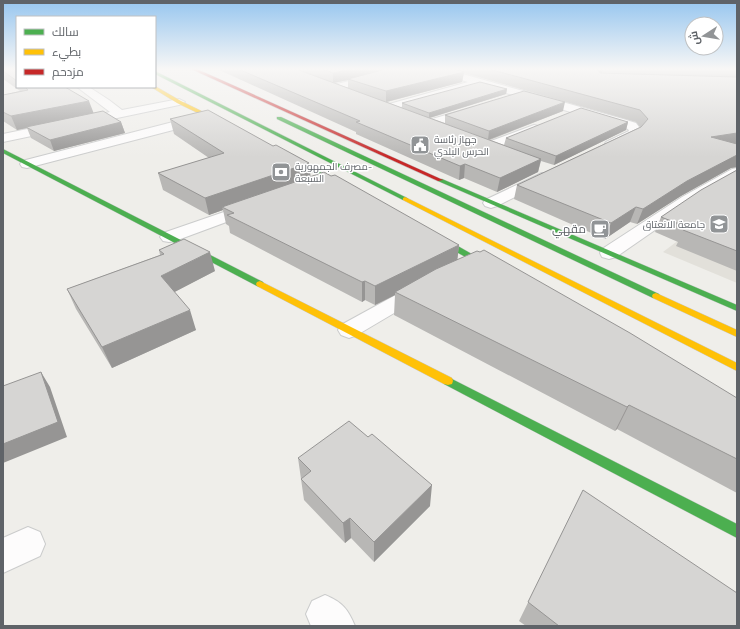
<svg xmlns="http://www.w3.org/2000/svg" width="740" height="629" viewBox="0 0 740 629" font-family="Raleway,Cairo,sans-serif">
  <rect width="100%" height="100%" fill="#efeeea"/>
  <path fill="#e2e0da" d="M737 196V283L663 252Z"/>
  <g fill="none" stroke-linecap="round" stroke-linejoin="round">
    <defs>
      <path id="street" d="M397 69H414L412 71 333 91 328 88 329 86Z
        M429 69H445L623 119 636 123 642 131C636 140 617 151 606 148L604 145 606 142 629 131 628 129 479 85 390 110H382L380 108 382 106 468 82 431 71Z
        M77 87H89L109 100 122 110 179 99 185 102 179 105 3 142V134L110 112Z
        M474 107 478 108 480 110 478 112 429 128 425 127 423 124 425 121Z
        M200 115 204 116 206 119 204 122 27 168 22 167 20 164 22 161Z
        M534 125 538 126 540 129 538 132 493 150H483L481 147 483 144Z
        M737 168V178L694 203 616 257 609 259 602 257 600 253 602 249 682 197 732 169Z
        M542 173 547 175 550 178 547 181 497 206 491 208 485 206 483 203 485 200Z
        M253 202 259 204 261 207 259 210 175 241 169 242 163 241 160 237 163 233Z
        M421 283 428 285 431 289 428 293 357 335 349 338 341 335 338 330 341 325 414 285Z
        M28 527 40 532 45 544 40 556 3 573V538Z
        M325 595C342 602 348 609 355 626H311L306 614 312 601Z"/>
      <path id="fast" d="M155 71 407 198 408 199 403 200 155 74Z
        M277 117H281L659 294 660 296 659 298H653L277 119Z
        M3 149 263 282 264 284 260 287 257 286 3 153Z
        M284 152 347 187 348 188 343 189 282 155V153Z
        M438 179H442L737 305V311L438 181Z
        M429 233H435L498 269 497 271H491L429 237Z
        M448 377 737 524V538L444 384 443 381 444 378Z"/>
      <path id="slow" d="M155 86 181 101 230 125 225 126 177 103 151 87Z
        M405 197 737 363V371L403 200V198Z
        M260 281 452 378 453 381 452 384 448 385 444 384 257 286 256 284 257 282Z
        M656 293 737 330V337L653 298 652 296 653 294Z"/>
      <path id="jam" d="M191 69H197L443 180 438 181Z"/>
    </defs>
    <use href="#street" stroke="#cbcccc" stroke-width="2"/>
    <use href="#fast" stroke="#cacacb" stroke-width="1"/>
    <use href="#slow" stroke="#cacacb" stroke-width="1"/>
    <use href="#jam" stroke="#cacacb" stroke-width="1"/>
    <use href="#street" fill="#fdfcfc" fill-rule="evenodd"/>
    <use href="#fast" fill="#4caf50" fill-rule="evenodd"/>
    <use href="#slow" fill="#ffc107" fill-rule="evenodd"/>
    <use href="#jam" fill="#c62828" fill-rule="evenodd"/>
  </g>
  <path fill="#b8b7b5" fill-rule="evenodd" d="M3 69H17V87H65L93 113 121 122 125 133 54 151 31 138 27 128 17 130 3 121V95L20 91 3 79Z
    M217 69H737V167L731 168 681 196 637 224 630 222 605 239 514 199 517 185 640 127 636 122 464 73 462 82 387 102 402 108V103L507 89 506 94 430 118 445 123V115L563 111 490 140 504 145 506 138 628 122 626 130 554 165 541 161 538 172 497 192 464 178 459 180 356 134V132ZM348 80V88L334 83Z
    M170 119 273 146 309 163 310 176 459 245 457 260 737 398V493L617 429 615 431 394 315 395 295 375 305 365 300 362 302 230 233 229 226 226 224 223 210 209 215 163 190 158 173 209 158 174 134Z
    M737 170V271L676 246 678 242 655 232 661 217Z
    M159 250 215 271 174 292 196 330 112 368 76 309 67 289 160 255Z
    M298 458 430 506 374 562 351 538 345 543 304 500Z
    M583 490 737 626H526L519 621Z"/>
  <path fill="#969594" d="M349 69H390L348 79V80L333 83V73Z
    M597 69H603L601 76Z
    M464 72 462 82 386 102V91Z
    M507 89 506 94 429 118V113Z
    M89 101 94 114 26 127 27 128 17 130 11 116Z
    M565 102 563 111 488 140 489 131Z
    M121 122 125 133 54 151 50 140Z
    M628 122 626 130 554 165 556 156Z
    M737 133V145L711 137Z
    M737 155V167L731 168 681 196 637 224 643 209 687 181Z
    M541 159 538 172 497 192 500 178Z
    M309 163 311 180 222 207 223 210 209 215 205 198Z
    M465 164 464 178 459 180 460 166Z
    M636 207 630 222 605 239 611 223Z
    M459 245 457 263 395 292V295L375 305V286Z
    M210 252 215 271 167 296 161 276Z
    M365 281V300L362 302V282Z
    M190 310 196 330 112 368 102 347Z
    M41 372 50 387 67 437 3 463V444Z
    M629 405 617 429 615 431 627 407Z
    M432 485 430 506 374 562V542Z
    M350 518 351 538 345 543 343 523Z"/>
  <path fill="#d6d5d3" stroke="#969594" d="M3 69H17V81L3 71Z
    M238 69H296L541 159 500 178 465 164 460 166 356 122 360 121Z
    M322 69H349L333 73Z
    M386 69H455L464 72 386 91 348 79Z
    M489 69H597L600 73 737 77V133L711 137 737 144V155L687 181 643 209 636 207 611 223 517 185 641 127 648 119 640 110Z
    M480 82 507 89 429 113 402 103Z
    M25 87H65L89 101 11 116 3 112V95L28 90Z
    M524 91 565 102 489 131 445 115Z
    M581 108 628 122 556 156 506 138Z
    M208 110 273 146 276 145 309 163 205 198 158 173 224 153 170 119Z
    M103 111 121 122 50 140 26 127Z
    M737 170V251L683 230 687 227 661 217 701 190Z
    M324 172 331 176 335 175 459 245 375 286 365 281 362 282 227 215 234 213 222 207Z
    M184 239 210 252 161 276 190 310 102 347 67 289 164 254 159 250Z
    M484 250 630 333 737 398V459L629 405 627 407 395 292 436 269 477 251 480 252Z
    M41 372 58 422 3 444V386Z
    M349 421 368 437 372 434 432 485 374 542 350 518 343 523 301 479 311 471 298 458Z
    M583 490 737 593V626H559L528 602Z"/>
  <linearGradient id="sky" x2="0" y2="1"><stop stop-color="#97c6ef"/><stop offset="0.44" stop-color="#f8f7f6"/><stop offset="1" stop-color="#f8f7f6" stop-opacity="0"/></linearGradient>
  <rect width="740" height="157" fill="url(#sky)"/>
  <defs>
    <symbol id="civic-square" viewBox="-11 -11 22 22"><rect x="-9" y="-9" width="18" height="18" rx="4" fill="#919496" stroke="#fff"/><path d="M-.6-6.5H3V-4.5H.6V-3L4-1V1h2V6H-6V1h2V-1L-.6-3ZM-1.2 2.5V6h2.4V2.5Z" fill="#fff"/></symbol>
    <symbol id="bank-square" viewBox="-11 -11 22 22"><rect x="-9" y="-9" width="18" height="18" rx="4" fill="#919496" stroke="#fff"/><path d="M-6-4H6V4H-6ZM0-2.3a2.3 2.3 0 1 0 0 4.6a2.3 2.3 0 1 0 0-4.6Z" fill="#fff"/></symbol>
    <symbol id="university-square" viewBox="-11 -11 22 22"><rect x="-9" y="-9" width="18" height="18" rx="4" fill="#919496" stroke="#fff"/><path d="M0-5L7-2L0 1L-7-2ZM-4 1L0 2.5L4 1V4Q0 6-4 4Z" fill="#fff"/></symbol>
    <symbol id="cafe-square" viewBox="-11 -11 22 22"><rect x="-9" y="-9" width="18" height="18" rx="4" fill="#919496" stroke="#fff"/><path d="M-5.5-4.5H6V0H3Q3 3.5 0 3.5H-2.5Q-5.5 3.5-5.5 0ZM3-3.2v2h1.7v-2ZM-6 4.5H4V6H-6Z" fill="#fff"/></symbol>
  </defs>
  <g fill-rule="evenodd">
    <use href="#civic-square" x="409" y="134" width="22" height="22"/>
    <use href="#bank-square" x="270" y="161" width="22" height="22"/>
    <use href="#university-square" x="708" y="213" width="22" height="22"/>
    <use href="#cafe-square" x="589" y="218" width="22" height="22"/>
  </g>
  <g text-anchor="middle" dominant-baseline="central" stroke-width="3" stroke-linejoin="round" paint-order="stroke">
    <g font-size="10" fill="#5f6368" stroke="#fff" text-anchor="start">
      <text x="434" y="139">جهاز رئاسة<tspan x="434" dy="12">الحرس البلدي</tspan></text>
      <text x="295" y="166">مصرف الجمهورية-<tspan x="295" dy="12">السبعة</tspan></text>
      <text x="705" y="224" text-anchor="end">جامعة الانعتاق</text>
    </g>
    <g font-size="12" fill="#5f6368" stroke="#fff" text-anchor="end">
      <text x="586" y="229">مقهي</text>
    </g>
  </g>
  <rect width="740" height="629" fill="none" stroke="#5f6368" stroke-width="8"/>
  <rect x="16" y="16" width="140" height="72" fill="#ffffff" stroke="#bfc1c3"/>
  <rect x="24" y="29" width="20" height="6" fill="#4caf50" stroke="#bfc1c3"/>
  <text x="52" y="36" font-size="12" fill="#5f6368">سالك</text>
  <rect x="24" y="49" width="20" height="6" fill="#ffc107" stroke="#bfc1c3"/>
  <text x="52" y="56" font-size="12" fill="#5f6368">بطيء</text>
  <rect x="24" y="69" width="20" height="6" fill="#c62828" stroke="#bfc1c3"/>
  <text x="52" y="76" font-size="12" fill="#5f6368">مزدحم</text>
  <g transform="translate(704 36) rotate(258)"><circle r="19" fill="#ffffff" stroke="#bfc1c3"/>
  <path d="M0-3L7 15L0 10L-7 15Z" fill="#919496"/>
  <text y="-6" font-size="11" font-weight="bold" text-anchor="middle" fill="#5f6368">ش</text>
  </g>
</svg>
